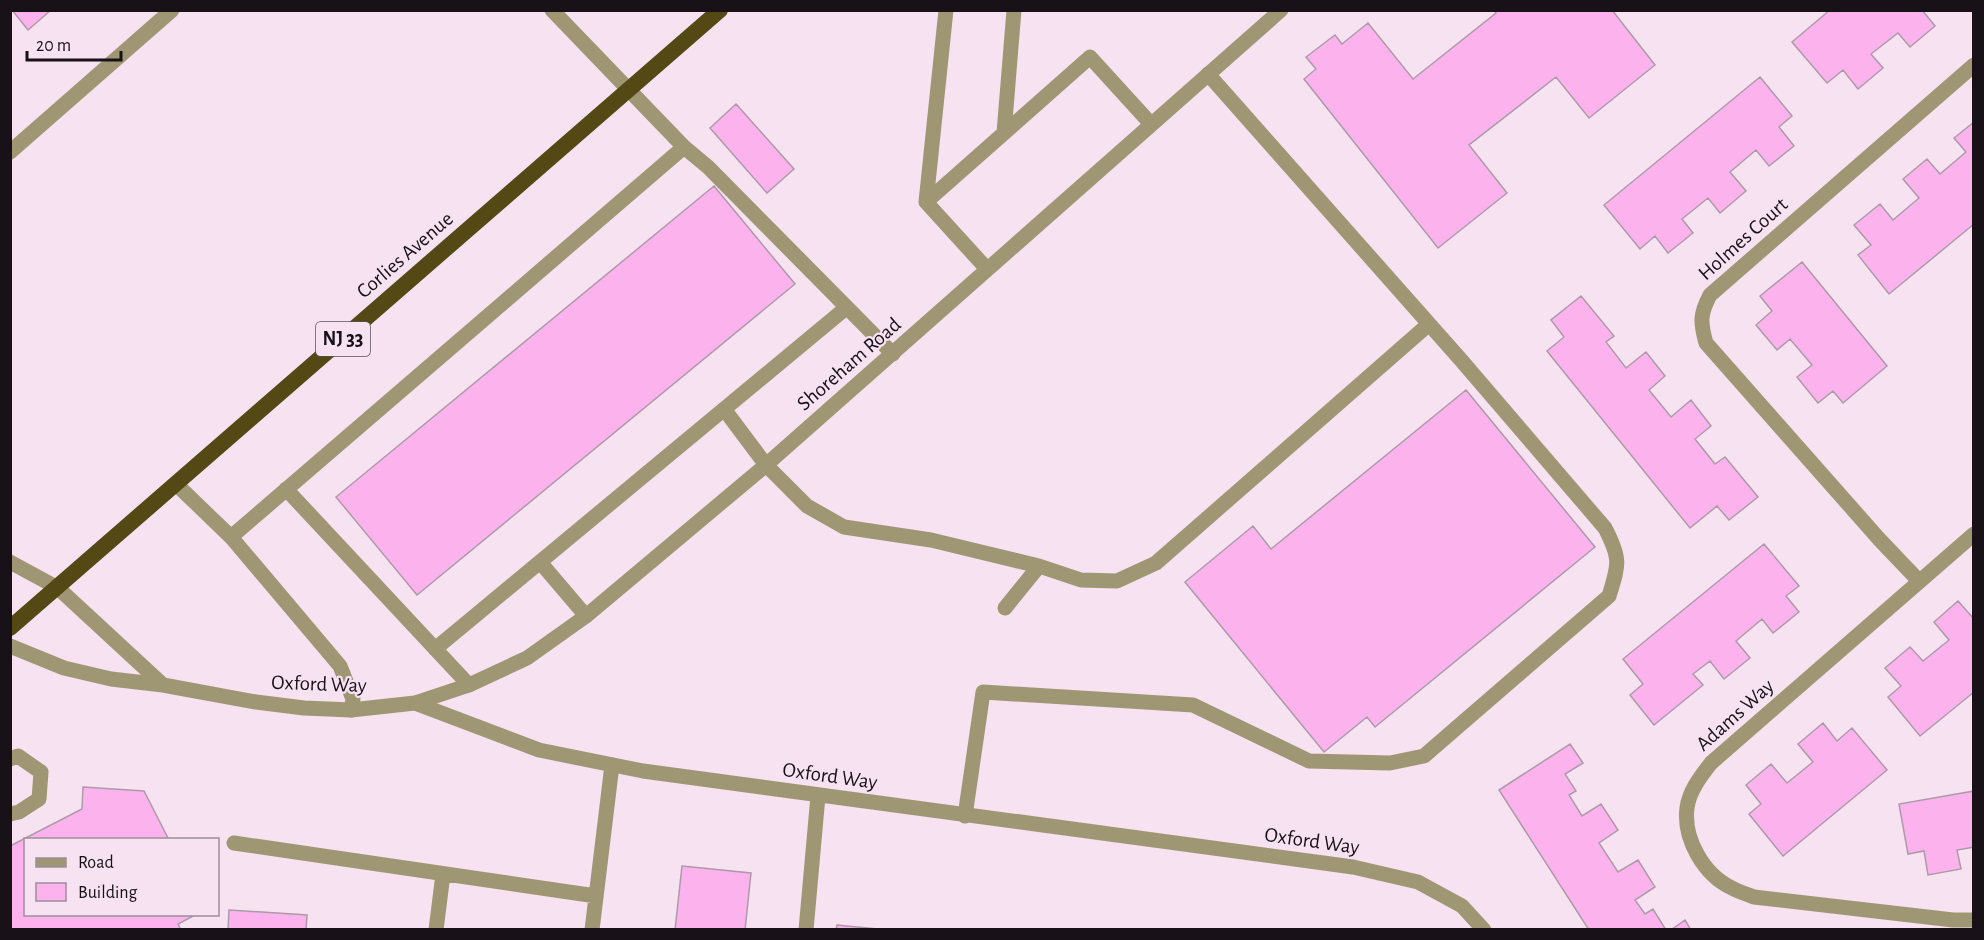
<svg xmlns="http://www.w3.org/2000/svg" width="1984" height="940" viewBox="0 0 1984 940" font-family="'Alegreya Sans',sans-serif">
  <rect width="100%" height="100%" fill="#f6e2f1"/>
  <path fill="#fcb3ed" stroke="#ad9aa9" stroke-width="1.5" d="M12 10H51L28 30Z
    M1494 10H1612L1655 65 1589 118 1556 77 1469 145 1507 193 1438 248 1304 79 1316 69 1306 57 1335 35 1342 44 1368 23 1413 79 1496 13Z
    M1830 10H1922L1935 26 1910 47 1898 33 1871 54 1883 68 1858 89 1843 70 1827 83 1792 42Z
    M1760 77 1792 116 1779 127 1794 146 1769 166 1756 150 1730 172 1746 191 1720 213 1708 198 1682 219 1693 233 1668 253 1655 236 1640 249 1604 205Z
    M736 104 794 169 767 193 710 128Z
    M1974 122V224L1889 294 1858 255 1871 245 1854 225 1880 204 1893 220 1919 198 1903 179 1927 159 1940 174 1966 152 1954 138Z
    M714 186 795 284 417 595 336 497Z
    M1802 262 1887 366 1843 403 1833 391 1818 403 1797 377 1812 365 1790 339 1777 350 1756 325 1772 311 1760 296Z
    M1581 296 1614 336 1606 342 1626 368 1646 352 1665 376 1649 390 1671 417 1691 400 1711 426 1695 439 1715 464 1725 457 1758 497 1729 520 1717 506 1690 528 1547 351 1564 337 1551 320Z
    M1466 390 1595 547 1375 727 1367 717 1324 752 1185 582 1253 526 1271 549Z
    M1764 544 1799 586 1786 596 1799 612 1773 633 1762 619 1736 641 1750 658 1724 679 1710 661 1693 674 1703 685 1654 725 1630 695 1643 684 1623 659Z
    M1958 601 1974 619V692L1920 736 1888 697 1901 686 1885 668 1910 647 1923 661 1949 640 1934 622Z
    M1823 723 1837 741 1852 728 1887 770 1783 856 1749 814 1761 804 1746 785 1771 764 1787 783 1813 762 1798 744Z
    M1570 744 1583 763 1565 774 1576 791 1569 795 1582 816 1601 804 1618 830 1599 843 1618 872 1638 860 1655 887 1635 900 1645 914 1653 909 1666 930H1589L1499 790Z
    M83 787 144 791 169 840H26V914H197L178 924 181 930H10V846L82 809Z
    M1974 791V847L1957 850 1961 869 1928 875 1924 851 1908 854 1899 804Z
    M682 866 751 873 745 930H675Z
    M229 910 307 915 306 930H228Z
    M1685 920 1691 930H1671Z
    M837 925 888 930H836Z"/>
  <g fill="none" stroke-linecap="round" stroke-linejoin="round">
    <path stroke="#9f9774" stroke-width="15" d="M1004 133 1014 10
      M684 147 708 167 893 354
      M926 202 946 10
      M987 269 926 202 1090 57 1151 124
      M724 409 766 465 807 506 844 527 931 540 1039 566
      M176 484 231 537 684 147 629 90
      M286 489 469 685
      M231 537 340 666 353 699 351 710
      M540 562 586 616
      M1005 608 1039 566 1081 580 1117 581 1156 563 1429 324
      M435 649 846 308
      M10 759 18 756 41 772 39 799 19 812 10 814
      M965 816 983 692 1193 705 1309 761 1390 763 1424 756 1609 596C1619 564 1621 559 1605 528L1461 360 1208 74
      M234 843 596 896
      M436 930 443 874
      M592 930 612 765
      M806 930 818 796"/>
    <path stroke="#9f9774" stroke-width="15" d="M552 10 629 90
      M10 152 172 10
      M1974 534 1711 763C1701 776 1689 791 1687 808 1683 839 1704 875 1732 888 1739 892 1747 894 1754 897L1953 920H1974
      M10 562 58 588
      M1919 581 1879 539 1706 343C1700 322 1700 314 1710 295L1974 65
      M415 703 539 750 643 771 1353 867 1418 882 1462 906 1484 930"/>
    <path stroke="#9f9774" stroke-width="15" d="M58 588 163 685
      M10 646 64 668 111 679 163 685 256 702 304 708 351 710 415 703 469 685 527 658 586 616 766 465 1281 10"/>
    <path stroke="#544814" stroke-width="16" d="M10 628 720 10"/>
  </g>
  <g text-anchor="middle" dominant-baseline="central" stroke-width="4.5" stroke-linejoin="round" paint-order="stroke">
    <rect fill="#f6e2f1" stroke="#5b5058" stroke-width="1.5" x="316" y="322" width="54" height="34" rx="4.5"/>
    <g font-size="20" font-weight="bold" fill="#181117">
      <text x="343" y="339">NJ 33</text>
    </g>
    <g font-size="21" fill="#181117" stroke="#f6e2f1">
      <text transform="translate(1743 239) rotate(-42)">Holmes Court</text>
      <text transform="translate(405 255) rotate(-41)">Corlies Avenue</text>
      <text transform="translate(849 364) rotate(-41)">Shoreham Road</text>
      <text transform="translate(319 684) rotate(2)">Oxford Way</text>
      <text transform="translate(1735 715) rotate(-42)">Adams Way</text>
      <text transform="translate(830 776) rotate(8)">Oxford Way</text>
      <text transform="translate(1312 841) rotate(8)">Oxford Way</text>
    </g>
  </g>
  <rect width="1984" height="940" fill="none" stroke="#181117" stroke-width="24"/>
  <rect x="24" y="838" width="195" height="78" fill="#f6e2f1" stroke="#9d8e9a" stroke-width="1.5"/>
  <rect x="36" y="858" width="30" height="9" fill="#9f9774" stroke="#9d8e9a" stroke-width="1.5"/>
  <text x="78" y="868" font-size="18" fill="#181117">Road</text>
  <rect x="36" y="883" width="30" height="18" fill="#fcb3ed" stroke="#9d8e9a" stroke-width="1.5"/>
  <text x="78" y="898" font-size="18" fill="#181117">Building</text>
  <path d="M27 51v9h94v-9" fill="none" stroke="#181117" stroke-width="3"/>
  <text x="36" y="51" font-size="18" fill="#181117" stroke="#f6e2f1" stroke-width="4.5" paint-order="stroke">20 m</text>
</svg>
